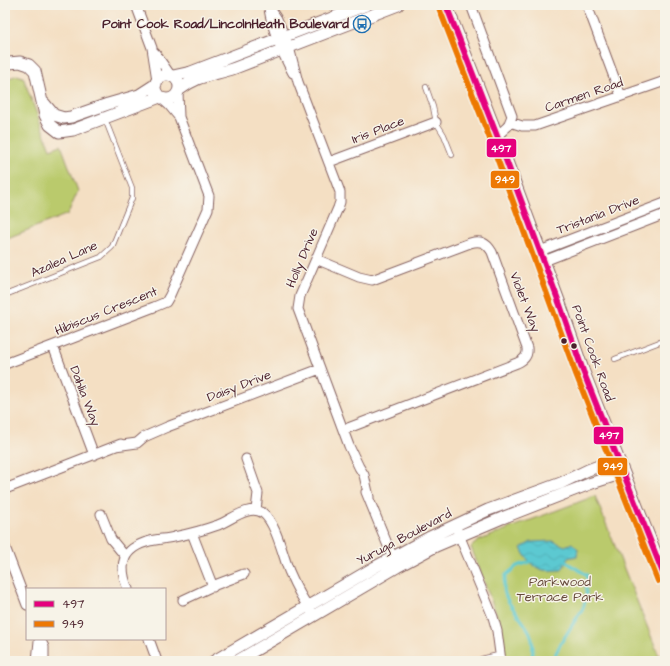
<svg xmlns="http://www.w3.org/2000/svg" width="670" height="666" viewBox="0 0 670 666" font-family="'Architects Daughter',sans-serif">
  <defs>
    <pattern id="water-waves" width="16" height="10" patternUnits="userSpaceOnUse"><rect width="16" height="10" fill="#5cc9d1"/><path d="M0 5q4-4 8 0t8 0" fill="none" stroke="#52acb4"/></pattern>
  </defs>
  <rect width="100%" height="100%" fill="#f7f3e8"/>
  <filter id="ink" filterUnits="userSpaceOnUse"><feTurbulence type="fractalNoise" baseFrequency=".025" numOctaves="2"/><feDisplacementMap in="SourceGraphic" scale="8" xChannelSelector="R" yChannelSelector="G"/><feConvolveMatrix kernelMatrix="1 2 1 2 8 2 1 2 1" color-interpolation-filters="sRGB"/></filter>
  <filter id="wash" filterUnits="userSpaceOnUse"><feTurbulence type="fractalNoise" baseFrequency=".012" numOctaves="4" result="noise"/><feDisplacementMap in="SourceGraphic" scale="16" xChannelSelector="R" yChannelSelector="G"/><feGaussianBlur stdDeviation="0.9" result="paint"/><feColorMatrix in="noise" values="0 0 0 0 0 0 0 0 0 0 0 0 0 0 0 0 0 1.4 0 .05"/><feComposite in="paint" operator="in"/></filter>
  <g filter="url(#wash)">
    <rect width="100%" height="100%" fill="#f4dfc3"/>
    <path fill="#baca6c" stroke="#82744c" d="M17 75 23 77 50 149 61 145 78 191 68 214 5 239V80Z
      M595 496 661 661H506L503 640 497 616 471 547 478 541 512 527Z"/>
    <path fill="url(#water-waves)" stroke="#53747e" d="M553 541 565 546 572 543 578 549 577 556 568 558 562 570C556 570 548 571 543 570 532 567 525 557 521 548L531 542Z"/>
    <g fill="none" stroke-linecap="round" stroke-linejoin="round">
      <path stroke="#5cc9d1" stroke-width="3" d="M530 562 517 566 506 575C505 579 504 584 504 588 504 603 524 619 530 633 534 642 533 652 532 661
        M552 661 561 643 583 608 586 598V584L587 575 566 562"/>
    </g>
  </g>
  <g filter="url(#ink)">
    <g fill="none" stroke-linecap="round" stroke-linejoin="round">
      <defs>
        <path id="service" d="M426 87 433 107 436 122 444 135 452 155
          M5 295 101 257 112 247 132 198V188L105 119
          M615 359 665 340"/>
        <path id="minor" d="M136 5 152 48 157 80
          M471 5 512 116 508 126 497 136
          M587 5 621 96
          M269 7 277 19 289 47 298 82 340 192V202L338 208 300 296 298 309 349 446 359 467 364 475 369 497
          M269 9C273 32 282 53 293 73
          M155 53 171 76
          M178 93 179 117
          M510 122 522 126H535L665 81
          M329 162 436 122
          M540 251 665 203
          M316 259 359 277 372 280 470 243C480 240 486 242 492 252L527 348C528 356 524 360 517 363L343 430
          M544 261 665 214
          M53 346 94 455
          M5 364 154 307 166 302 170 295 208 209 209 196 179 117 169 105 161 98
          M115 446 137 443 144 437 167 427 320 369
          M246 459 258 493 256 510
          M5 489 121 444
          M366 492 395 563
          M101 514 111 539 125 556
          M455 525 493 617 497 631 501 661
          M192 533 213 587
          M5 547 27 605
          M128 589C118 565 122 548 150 541 158 539 166 539 174 537 189 534 204 530 218 525 231 520 249 504 263 513 276 523 283 556 289 571 295 585 302 599 311 611
          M183 600 215 585 244 574
          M40 639 44 647V661
          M149 639 157 661
          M37 661 39 641
          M483 661 500 657"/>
        <path id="tertiary" d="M5 65 9 63 20 62 29 65 35 71 45 115 50 125 59 132 73 130 160 97
          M155 87a12 12 0 1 1 24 0a12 12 0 1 1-24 0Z
          M173 76 191 72 366 5
          M179 90C199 74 213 76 235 68 289 47 343 26 398 5
          M44 103 54 115 64 118 71 117 108 104 139 95 156 84
          M214 661 375 567 428 538 488 510 561 483 588 470 617 459
          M237 661 397 567 436 546 502 518 592 483 623 473"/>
        <path id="secondary" d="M446 5 497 136 560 305 583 371 665 578"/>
      </defs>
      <use href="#service" stroke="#866260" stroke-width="6"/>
      <use href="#minor" stroke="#866260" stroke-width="11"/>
      <use href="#tertiary" stroke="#866260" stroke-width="13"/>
      <use href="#secondary" stroke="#866260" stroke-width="14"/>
      <use href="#service" stroke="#fff" stroke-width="4.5"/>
      <use href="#minor" stroke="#fff" stroke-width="9"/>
      <use href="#tertiary" stroke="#fff" stroke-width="11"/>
      <use href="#secondary" stroke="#fff" stroke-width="12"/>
      <defs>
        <path id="bus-1" d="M446 5 497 136 560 305 583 371 665 578"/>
        <path id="bus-2" d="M439 8 490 139 552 308 576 374 658 581"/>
      </defs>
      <use href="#bus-1" stroke="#f7f3e8" stroke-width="9"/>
      <use href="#bus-2" stroke="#f7f3e8" stroke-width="9"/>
      <use href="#bus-1" stroke="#e5007d" stroke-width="6"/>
      <use href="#bus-2" stroke="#ed7804" stroke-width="6"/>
    </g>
  </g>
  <defs>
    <symbol id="bus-ring" viewBox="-11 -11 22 22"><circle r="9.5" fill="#f7f3e8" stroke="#1f6fb2" stroke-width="1.5"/><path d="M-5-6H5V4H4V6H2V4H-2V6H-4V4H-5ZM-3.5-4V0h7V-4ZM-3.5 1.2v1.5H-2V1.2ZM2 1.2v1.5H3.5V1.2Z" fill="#1f6fb2"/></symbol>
  </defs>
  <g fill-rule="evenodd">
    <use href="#bus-ring" x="352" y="14" width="20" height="20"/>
  </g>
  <g fill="#4a1f2b" stroke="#f7f3e8" stroke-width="1.5">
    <circle cx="564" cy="341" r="3.5"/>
    <circle cx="574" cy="346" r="3.5"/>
  </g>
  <g text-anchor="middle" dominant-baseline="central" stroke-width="3" stroke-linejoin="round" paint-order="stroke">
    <g font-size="13" font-weight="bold" fill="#4a1f2b" stroke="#f7f3e8" text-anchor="end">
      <text x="349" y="24">Point Cook Road/LincolnHeath Boulevard</text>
    </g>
    <g font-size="13" fill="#4a1f2b" stroke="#f7f3e8">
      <text transform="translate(584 95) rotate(-19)">Carmen Road</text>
      <text transform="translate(378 130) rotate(-21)">Iris Place</text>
      <text transform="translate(598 215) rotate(-21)">Tristania Drive</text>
      <text transform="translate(302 258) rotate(-67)">Holly Drive</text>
      <text transform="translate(64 259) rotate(-24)">Azalea Lane</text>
      <text transform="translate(525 302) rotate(69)">Violet Way</text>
      <text transform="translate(106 311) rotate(-22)">Hibiscus Crescent</text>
      <text transform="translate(593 353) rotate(70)">Point Cook Road</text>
      <text transform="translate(239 386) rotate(-21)">Daisy Drive</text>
      <text transform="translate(85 396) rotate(69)">Dahlia Way</text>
      <text transform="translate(404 537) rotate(-28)">Yuruga Boulevard</text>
    </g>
    <g font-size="13" fill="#664a3b" stroke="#f7f3e8">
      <text x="560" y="582">Parkwood<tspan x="560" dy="15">Terrace Park</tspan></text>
    </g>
  </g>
  <g stroke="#f7f3e8" stroke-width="1.5">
    <rect x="486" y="138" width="31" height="20" rx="4" fill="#e5007d"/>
    <rect x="490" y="170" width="30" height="19" rx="4" fill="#ed7804"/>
    <rect x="593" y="426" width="31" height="19" rx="4" fill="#e5007d"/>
    <rect x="597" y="457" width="31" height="19" rx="4" fill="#ed7804"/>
  </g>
  <g font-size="11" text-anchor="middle" font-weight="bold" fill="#fff">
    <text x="501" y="152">497</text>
    <text x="505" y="183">949</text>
    <text x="609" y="439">497</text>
    <text x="613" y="470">949</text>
  </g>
  <rect width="670" height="666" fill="none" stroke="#f7f3e8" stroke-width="20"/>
  <rect x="26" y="588" width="140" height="52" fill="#f7f3e8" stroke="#b29e9c"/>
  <rect x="34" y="601" width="20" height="6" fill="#e5007d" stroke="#b29e9c"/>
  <text x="62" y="608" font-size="12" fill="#4a1f2b">497</text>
  <rect x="34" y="621" width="20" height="6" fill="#ed7804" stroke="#b29e9c"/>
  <text x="62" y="628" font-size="12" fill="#4a1f2b">949</text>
</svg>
